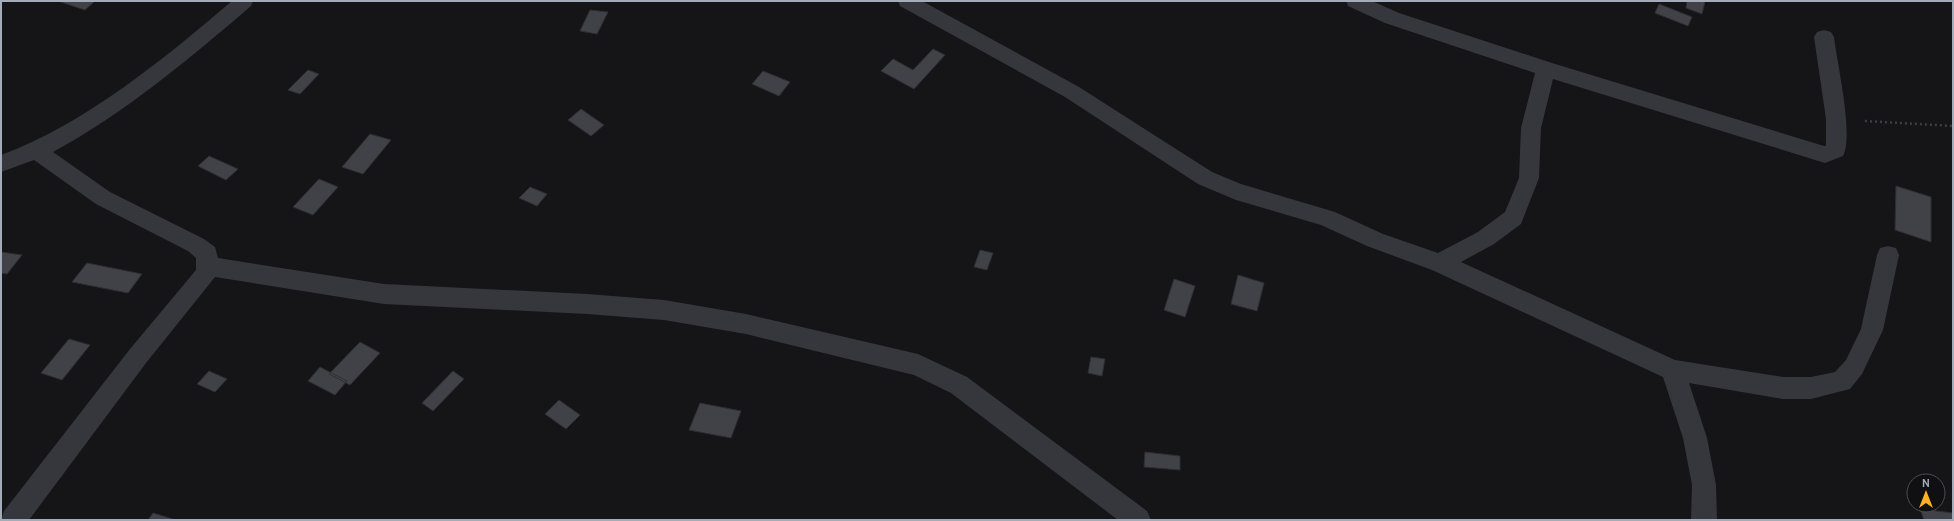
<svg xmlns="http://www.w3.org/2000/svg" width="1954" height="521" viewBox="0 0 1954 521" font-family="Cabin,sans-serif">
  <rect width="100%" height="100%" fill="#151517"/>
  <path fill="#414247" stroke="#2f2f33" d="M58 1H95L85 10Z
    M1687 1H1705L1702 14 1686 8Z
    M1659 4 1692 17 1688 26 1655 13Z
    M590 10 608 12 597 34 580 31Z
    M933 49 945 55 914 89 881 71 893 59 913 70Z
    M308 70 319 74 300 94 288 90Z
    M763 71 790 82 779 96 752 84Z
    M581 109 604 125 591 136 568 120Z
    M370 134 391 140 363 174 342 167Z
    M209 156 238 169 226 180 198 166Z
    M319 179 338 187 313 215 293 207Z
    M1896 186 1931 197V242L1895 230Z
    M530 187 547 194 537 206 519 198Z
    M980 250 993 253 987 270 974 267Z
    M1 252 22 255 7 274 1 273Z
    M87 263 142 274 128 293 72 282Z
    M1238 275 1264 283 1257 311 1231 304Z
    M1174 279 1195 286 1185 317 1164 310Z
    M69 339 90 345 62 380 41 373Z
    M360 342 380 353 350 385 329 374Z
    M1091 357 1105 359 1102 376 1088 373Z
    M320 367 347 381 335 395 308 381Z
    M209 371 227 379 215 392 197 384Z
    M453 371 464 379 433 411 422 403Z
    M559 400 580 415 566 429 545 414Z
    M700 403 741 411 731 438 689 430Z
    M1145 452 1180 456V470L1144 467Z
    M1920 509 1953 513V520H1924Z
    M153 513 176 520H148Z"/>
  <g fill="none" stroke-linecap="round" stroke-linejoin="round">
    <path stroke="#3b3e44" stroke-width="2.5" stroke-dasharray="2 3" stroke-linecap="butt" d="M1865 121 1953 126"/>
    <path fill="#36373c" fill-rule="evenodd" d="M232 1H253L251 6C189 59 125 113 53 152L110 192 204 239 215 247 218 258 384 284 587 294 664 300 746 314 918 354 967 377 1147 511 1151 520H1118L951 393 914 375 746 334 664 320 587 314 384 304 215 277 146 363 29 520H1L4 511 130 349 196 270V258L188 251 96 204 34 160 1 172V155C84 125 165 58 232 1Z
      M898 1H922L1079 87 1212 172 1241 184 1335 212 1383 234 1438 253 1478 232 1505 212 1519 178 1521 128 1535 73 1385 23 1348 6 1346 1H1372L1399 13 1552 63 1824 146H1826V119L1814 37 1817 32 1824 30 1831 32 1834 37C1837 63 1854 135 1843 156L1825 163 1553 79 1541 128 1539 178 1521 224 1494 244 1461 262 1675 360 1783 377H1811L1835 372 1846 360 1861 329 1877 255 1880 248 1888 246 1896 248 1899 255 1883 330 1862 374 1850 389 1811 399H1783L1689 383 1707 438 1716 485 1717 520H1691L1692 485 1683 438 1663 377 1432 270 1367 246 1321 225 1236 200 1198 184 1065 97 900 6Z"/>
  </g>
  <rect width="1954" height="521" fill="none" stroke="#a5acb9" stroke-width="4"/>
  <g transform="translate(1926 493)"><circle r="19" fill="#101012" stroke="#4c4e55"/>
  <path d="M0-3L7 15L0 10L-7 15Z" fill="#ffaf25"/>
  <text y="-6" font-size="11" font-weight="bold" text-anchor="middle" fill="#a5acb9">N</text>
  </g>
</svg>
